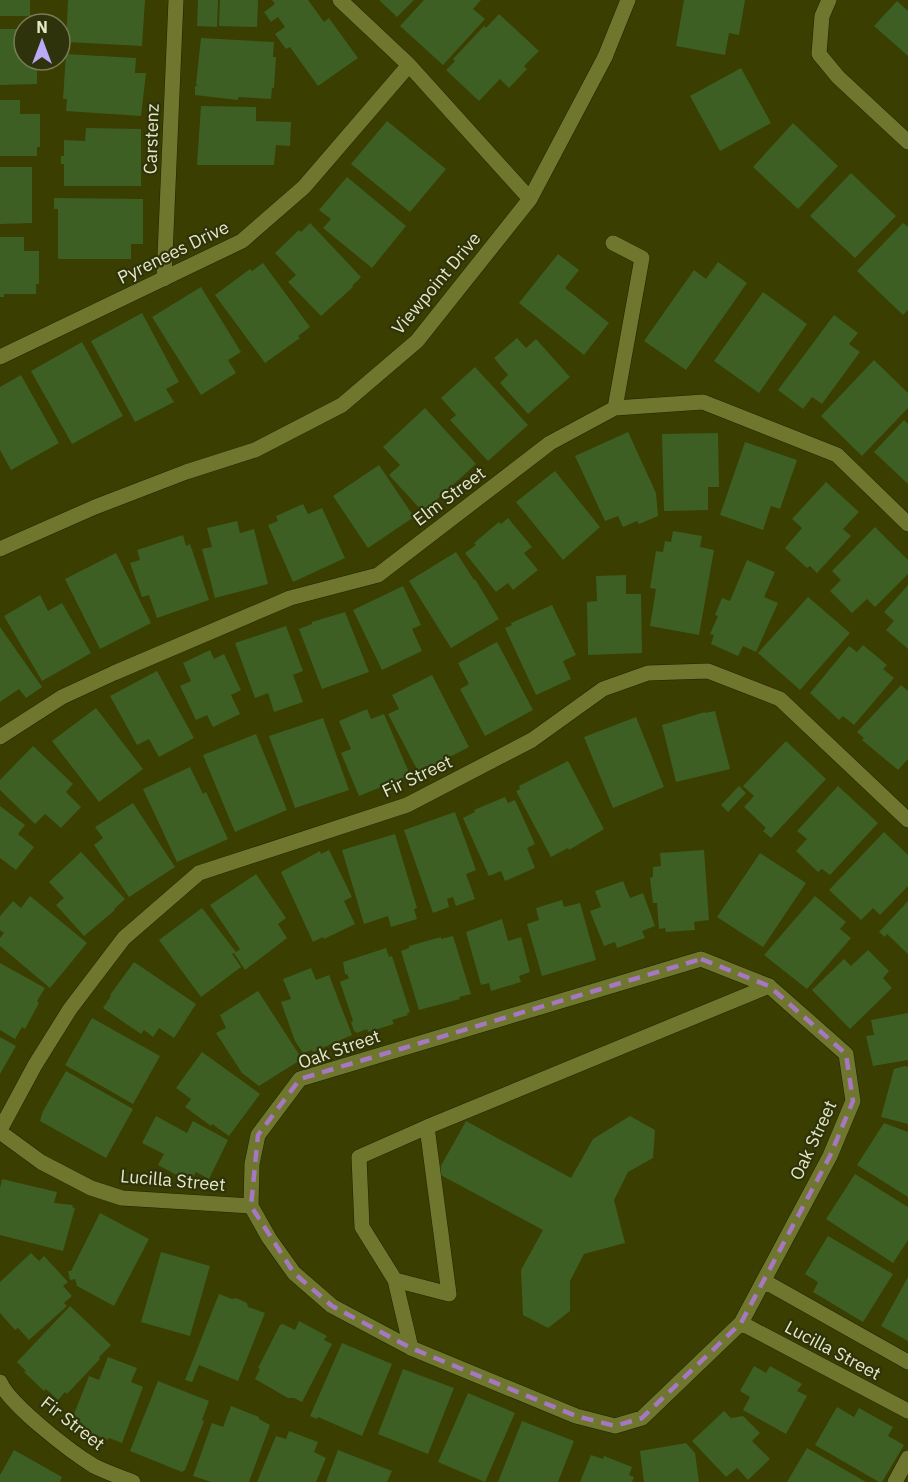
<svg xmlns="http://www.w3.org/2000/svg" width="908" height="1482" viewBox="0 0 908 1482" font-family="'IBM Plex Sans',sans-serif">
  <rect width="100%" height="100%" fill="#3a3e01"/>
  <path fill="#3d5f23" d="M0 0H30V16H0Z
    M68 0H145L142 46 66 42Z
    M198 0H218L217 27 197 26Z
    M220 0H258L257 27 219 26Z
    M272 0H308L324 22 329 18 358 58 318 86 290 47 286 49 275 34 285 27 278 17 271 22 264 12 275 4Z
    M379 0H414L397 17Z
    M424 0H481L473 9 485 19 443 65 400 26Z
    M684 0H745L739 35 729 33 725 55 676 46Z
    M897 1 908 11V56L874 26Z
    M499 14 539 51 524 66 527 69 509 88 500 79 479 101 446 70 455 61 453 59 484 26 486 28Z
    M0 29H24V60H37V84L0 85Z
    M201 38 274 42 273 57H276L274 88H272L271 99 238 97V100L195 95V86H198L196 84Z
    M66 54 136 58 135 73H146L141 116 66 111 67 99H63Z
    M741 68 771 123 720 151 690 96Z
    M0 100H20V114H40V147H37V156H0Z
    M201 106 256 107V121L291 122 290 146 276 145 274 165H197Z
    M387 121 446 169 410 212 351 164Z
    M793 123 838 166 798 209 753 167Z
    M86 128 141 129V186H64V164H61V156H64V140L85 141Z
    M0 167H32V223L0 224Z
    M851 173 896 216 855 258 810 216Z
    M347 177 406 226 372 268 323 228 331 219 319 210Z
    M54 198 143 199V244H131V259H58V209H54Z
    M310 223 361 277 352 286 353 287 321 316 288 282 296 275 275 253 299 230 301 232Z
    M903 223 908 227V310L903 315 857 271Z
    M0 237H24V251H39V284H36V294H4V297H0Z
    M558 254 579 270 565 288 609 323 584 355 519 303Z
    M718 262 747 283 686 370 644 341 694 270 706 279Z
    M263 263 310 327 298 336 300 338 265 363 215 295 250 269 252 271Z
    M201 287 241 352 228 360 236 373 201 395 152 317Z
    M763 292 807 324 759 393 714 361Z
    M142 313 179 382 166 389 174 402 135 422 91 341Z
    M834 315 858 333 849 344 860 352 822 404 812 397 803 409 778 390Z
    M517 338 526 348 536 339 570 377 528 414 500 383 508 375 494 358Z
    M82 342 123 416 72 444 31 371Z
    M874 360 908 393V408L862 456 821 416Z
    M475 367 528 425 488 461 450 420 456 415 441 398Z
    M21 375 59 443 11 470 0 450V387Z
    M425 408 476 464 423 512 389 475 400 465 383 447Z
    M904 420 908 424V484L874 452Z
    M628 432 656 493 658 516 639 524 637 521 623 527 618 516 605 521 575 456Z
    M718 433 719 487H708V510L664 511 662 434Z
    M745 442 797 460 780 509 771 506 763 530 720 515Z
    M379 465 414 517 368 548 333 496Z
    M555 471 600 527 563 560 516 502Z
    M826 482 859 512 843 529 851 536 817 573 810 566 807 568 785 548 802 528 792 519Z
    M303 504 308 514 322 508 345 558 293 582 268 525 278 521 276 516Z
    M508 518 532 547 524 553 538 570 513 590 508 583 496 592 465 553 476 545 474 543 499 522 501 524Z
    M237 521 240 533 254 529 268 584 215 598 202 549 212 547 207 528Z
    M875 527 908 560V574L875 607 867 599 852 613 830 591 841 580 832 571Z
    M673 531 702 536 700 547 714 550 699 635 650 626 656 589 650 588 656 551 663 552 665 541 671 542Z
    M183 535 186 546 190 544 209 600 157 618 149 595 142 597 130 563 140 560 137 550Z
    M456 552 474 580 475 579 499 619 451 648 409 581Z
    M116 553 151 623 100 649 65 579Z
    M747 560 775 572 764 597 778 603 756 652 743 646 738 656 711 644 714 635 710 634 718 616 715 615 722 598 730 601Z
    M626 575V594H641L642 653 588 655 587 602 597 601 596 576Z
    M908 585V649L886 630 894 621 884 612Z
    M403 586 421 625 412 629 422 651 382 670 353 610Z
    M40 595 48 611 62 603 91 653 42 681 4 616Z
    M808 597 850 633 800 690 758 653Z
    M552 605 576 655 563 661 571 679 536 695 505 628 512 625 511 623Z
    M345 612 369 672 322 689 299 629 312 624V622Z
    M286 626 303 671 293 675 303 702 274 712 268 693 255 698 235 643Z
    M0 627 42 687 26 698 19 689 0 702Z
    M497 642 533 710 485 736 460 689 469 684 458 663Z
    M863 645 887 665 883 669 894 678 854 725 843 716 839 720 810 693 849 646 857 652Z
    M210 650 214 659 224 654 241 690 231 695 240 714 213 727 207 715 196 720 180 686 191 681 183 663Z
    M157 671 194 738 159 757 149 739 137 745 110 696Z
    M432 675 469 747 419 773 388 714 399 709 392 695Z
    M901 685 908 691V759L898 770 862 740 864 738 857 732Z
    M96 708 143 769 99 802 52 741Z
    M367 709 371 719 384 714 410 775 359 796 341 753 351 749 339 721Z
    M715 711 730 769 676 782 662 725 705 712V713Z
    M636 717 664 787 613 808 584 737Z
    M323 718 349 790 295 808 269 736Z
    M256 734 287 810 235 832 203 755Z
    M786 741 826 779 771 838 763 831 766 828 744 807 754 796 743 786Z
    M33 746 73 784 66 792 81 807 61 828 45 814 35 824 0 790V780Z
    M568 761 604 829 569 850 568 848 551 857 516 791 520 789 519 786Z
    M190 767 203 794 206 792 228 839 177 862 143 789Z
    M739 786 746 793 728 812 721 805Z
    M838 786 878 823 830 875 822 869 818 872 796 851 807 839 797 831Z
    M505 797 508 803 515 800 535 844 527 848 535 868 505 881 501 871 489 876 463 818 475 812 474 810Z
    M133 803 175 867 129 897 94 845 103 838 95 827Z
    M0 806 25 825 18 834 34 847 16 870 0 858Z
    M455 812 476 870 466 874 475 899 456 906 453 897 447 899 449 907 433 913 404 830Z
    M884 832 908 855V886L880 915 873 908 861 920 829 890Z
    M395 834 417 908 414 909 417 919 391 927 388 916 364 924 342 850Z
    M329 850 352 897 344 901 355 924 324 939 323 937 313 942 281 872 320 851 321 854Z
    M704 850 709 920 694 922 695 930 666 932 665 928 659 929 657 903H653L650 878 653 877V867L661 866 660 853Z
    M81 852 125 899 114 909 115 910 84 936 56 905 64 898 49 882Z
    M760 853 806 883 763 947 717 917Z
    M256 874 286 918 278 924 287 938 245 970 234 953 232 954 241 967 201 997 159 940 202 908 236 952 240 949 210 905Z
    M623 881 630 898 643 893 655 926 642 931 645 938 617 948 615 942 604 946 590 911 601 907 595 891Z
    M30 896 87 943 50 988 0 946V938L4 933 0 930V916L13 901 21 908Z
    M815 896 846 922 840 929 851 938 807 989 764 955Z
    M562 900 564 907 580 903 596 960 542 976 527 924 539 920 536 908Z
    M908 901V954L887 934 885 937 879 932Z
    M502 919 508 941 521 937 530 972 519 976 521 982 491 991 489 983 481 985 466 932Z
    M453 936 471 994 459 997 460 999 419 1010 401 951 409 948V946L441 937V939Z
    M386 948 389 957 392 956 410 1012 407 1013 408 1015 392 1020 394 1024 368 1032 367 1029 357 1033 354 1031 351 1022 353 1021 340 982 349 978 347 974H345L343 962Z
    M868 950 889 971 883 978 892 988 850 1029 812 990 844 959 851 966Z
    M134 962 196 1004 174 1038 159 1028 153 1037 144 1030 141 1034 103 1008 111 996 110 995Z
    M0 963 45 988 37 1001 39 1003 25 1029 22 1027 15 1039 0 1030Z
    M311 968 316 980 329 975 352 1035 313 1052 312 1050 303 1053 295 1041 281 1002 291 999 283 979Z
    M258 991 302 1059 259 1086 242 1073 216 1033 226 1028 220 1015Z
    M908 1013V1060L873 1066 866 1036 874 1035 871 1020Z
    M92 1018 160 1056 133 1104 65 1065Z
    M0 1037 16 1046 0 1074Z
    M202 1052 260 1094 229 1136 212 1124 211 1126 185 1107 191 1099 176 1088Z
    M905 1066 908 1067V1124L881 1117 894 1069Z
    M66 1071 133 1109 106 1158 40 1121 43 1111Z
    M156 1116 187 1133 193 1121 228 1140 209 1179 196 1172 190 1182 158 1165 164 1154 142 1143Z
    M630 1116 655 1130 653 1158 628 1172 614 1200 625 1243 584 1254 570 1281V1311L548 1328 523 1315 521 1270 543 1230 437 1173 466 1121 571 1178 593 1139Z
    M884 1123 908 1132V1197L857 1165Z
    M855 1174 908 1207V1240L893 1263 826 1219Z
    M2 1179 57 1192 54 1203 73 1205 72 1207 75 1208 63 1251 0 1235V1188Z
    M100 1213 149 1239 114 1306 77 1286 75 1279 70 1280 68 1271H71Z
    M828 1236 893 1274 863 1322 813 1292 818 1282 805 1274Z
    M161 1252 210 1266 190 1336 141 1322Z
    M31 1253 39 1261 44 1256 68 1282 63 1286 72 1296 64 1303 67 1306 29 1340 18 1328 15 1330 0 1313V1282Z
    M908 1277V1341L881 1326Z
    M219 1294 232 1299 236 1298 247 1303 248 1307 265 1313 238 1381 199 1365 192 1382 185 1380Z
    M70 1306 111 1345 99 1357 100 1359 67 1394 65 1392 58 1400 46 1389 44 1391 24 1372 26 1371 17 1362Z
    M299 1321 327 1336 324 1340 332 1344 302 1402 294 1398H288L255 1379 260 1369 258 1368 280 1325 283 1324 295 1330Z
    M342 1343 392 1364 362 1436 318 1417 317 1419 310 1416Z
    M108 1357 137 1368 131 1382 143 1387 122 1443 109 1438 108 1440 70 1424 89 1376 99 1380Z
    M754 1366 766 1373 770 1366 802 1384 797 1391 807 1396 786 1434 743 1410 750 1397 740 1391Z
    M403 1369 454 1388 428 1454 378 1434Z
    M158 1381 209 1401 202 1420 204 1421 185 1470 182 1472 130 1451Z
    M468 1393 515 1413 485 1482 438 1462Z
    M231 1406 259 1417V1419L270 1425 249 1482H211L193 1476 212 1423 223 1427Z
    M837 1407 854 1417 859 1408 893 1427 888 1436 904 1445 882 1482H879L815 1445Z
    M724 1411 731 1418 743 1416 760 1433 752 1441 770 1459 748 1480 737 1468 726 1477 692 1441Z
    M522 1421 574 1441 558 1482H498Z
    M289 1431 318 1442 314 1452 326 1458 316 1482H257L276 1436 286 1439Z
    M686 1443 695 1453 699 1482H644L640 1451Z
    M807 1448 866 1482H787Z
    M14 1450 62 1477 60 1482H0V1475Z
    M338 1450 392 1471 387 1482H326Z
    M591 1455 603 1459 604 1456 632 1467 629 1475 634 1477 632 1482H580Z"/>
  <g fill="none" stroke-linecap="round" stroke-linejoin="round">
    <defs>
      <path id="service" d="M395 1280 449 1294 427 1127
        M411 1348 395 1280 362 1227 359 1157 427 1127 769 986"/>
      <path id="minor" d="M340 0 409 65 530 199
        M829 0 822 16 819 54 838 77 908 142
        M605 57 628 0
        M613 243 642 258 615 408
        M164 279 176 0
        M0 357 242 241 304 187 409 65
        M0 737 62 697 114 673 290 598 378 575 550 443 615 408 703 402 837 455 908 524
        M701 959 769 986 846 1054 853 1101 830 1156 741 1323 642 1418 615 1426 576 1416 411 1348 332 1306 294 1273 269 1238 251 1206 252 1164 258 1135 300 1079Z
        M0 1130 35 1065 70 1009 124 938 199 873 407 805 532 740 603 689 648 673 708 671 780 699 908 820
        M0 1132 41 1162 91 1188 122 1198 251 1206
        M764 1281 908 1362
        M741 1323 908 1411
        M0 1382C10 1405 71 1452 94 1466 106 1472 120 1477 133 1482
        M895 1482 908 1458"/>
      <path id="tertiary" d="M0 549 95 507 186 472 255 450 342 405 417 341 530 199 605 57"/>
    </defs>
    <use href="#service" stroke="#212400" stroke-width="16"/>
    <use href="#minor" stroke="#212400" stroke-width="16"/>
    <use href="#tertiary" stroke="#212400" stroke-width="16"/>
    <use href="#service" stroke="#6f762d" stroke-width="15"/>
    <use href="#minor" stroke="#6f762d" stroke-width="15"/>
    <use href="#tertiary" stroke="#6f762d" stroke-width="15"/>
  </g>
  <path fill="none" stroke="#a578c1" stroke-width="4.5" stroke-dasharray="12 8" stroke-linejoin="round" d="M701 959 769 986 846 1054 853 1101 830 1156 741 1323 642 1418 615 1426 576 1416 411 1348 332 1306 294 1273 251 1206 258 1135 300 1079Z"/>
  <g text-anchor="middle" dominant-baseline="central" stroke-width="4.5" stroke-linejoin="round" paint-order="stroke">
    <g font-size="18" fill="#e4e9c4" stroke="#2f330c">
      <text transform="translate(151 139) rotate(-88)">Carstenz</text>
      <text transform="translate(173 252) rotate(-26)">Pyrenees Drive</text>
      <text transform="translate(436 283) rotate(-50)">Viewpoint Drive</text>
      <text transform="translate(449 496) rotate(-37)">Elm Street</text>
      <text transform="translate(417 776) rotate(-25)">Fir Street</text>
      <text transform="translate(339 1049) rotate(-19)">Oak Street</text>
      <text transform="translate(813 1140) rotate(-65)">Oak Street</text>
      <text transform="translate(173 1180) rotate(5)">Lucilla Street</text>
      <text transform="translate(833 1350) rotate(28)">Lucilla Street</text>
      <text transform="translate(73 1423) rotate(38)">Fir Street</text>
    </g>
  </g>
  <g transform="translate(42 42)"><circle r="28" fill="#2f330c" stroke="#777c56" stroke-width="1.5"/>
  <path d="M0-4.5L10 22L0 15L-10 22Z" fill="#bbaaf6"/>
  <text y="-9" font-size="16" font-weight="bold" text-anchor="middle" fill="#e4e9c4">N</text>
  </g>
</svg>
